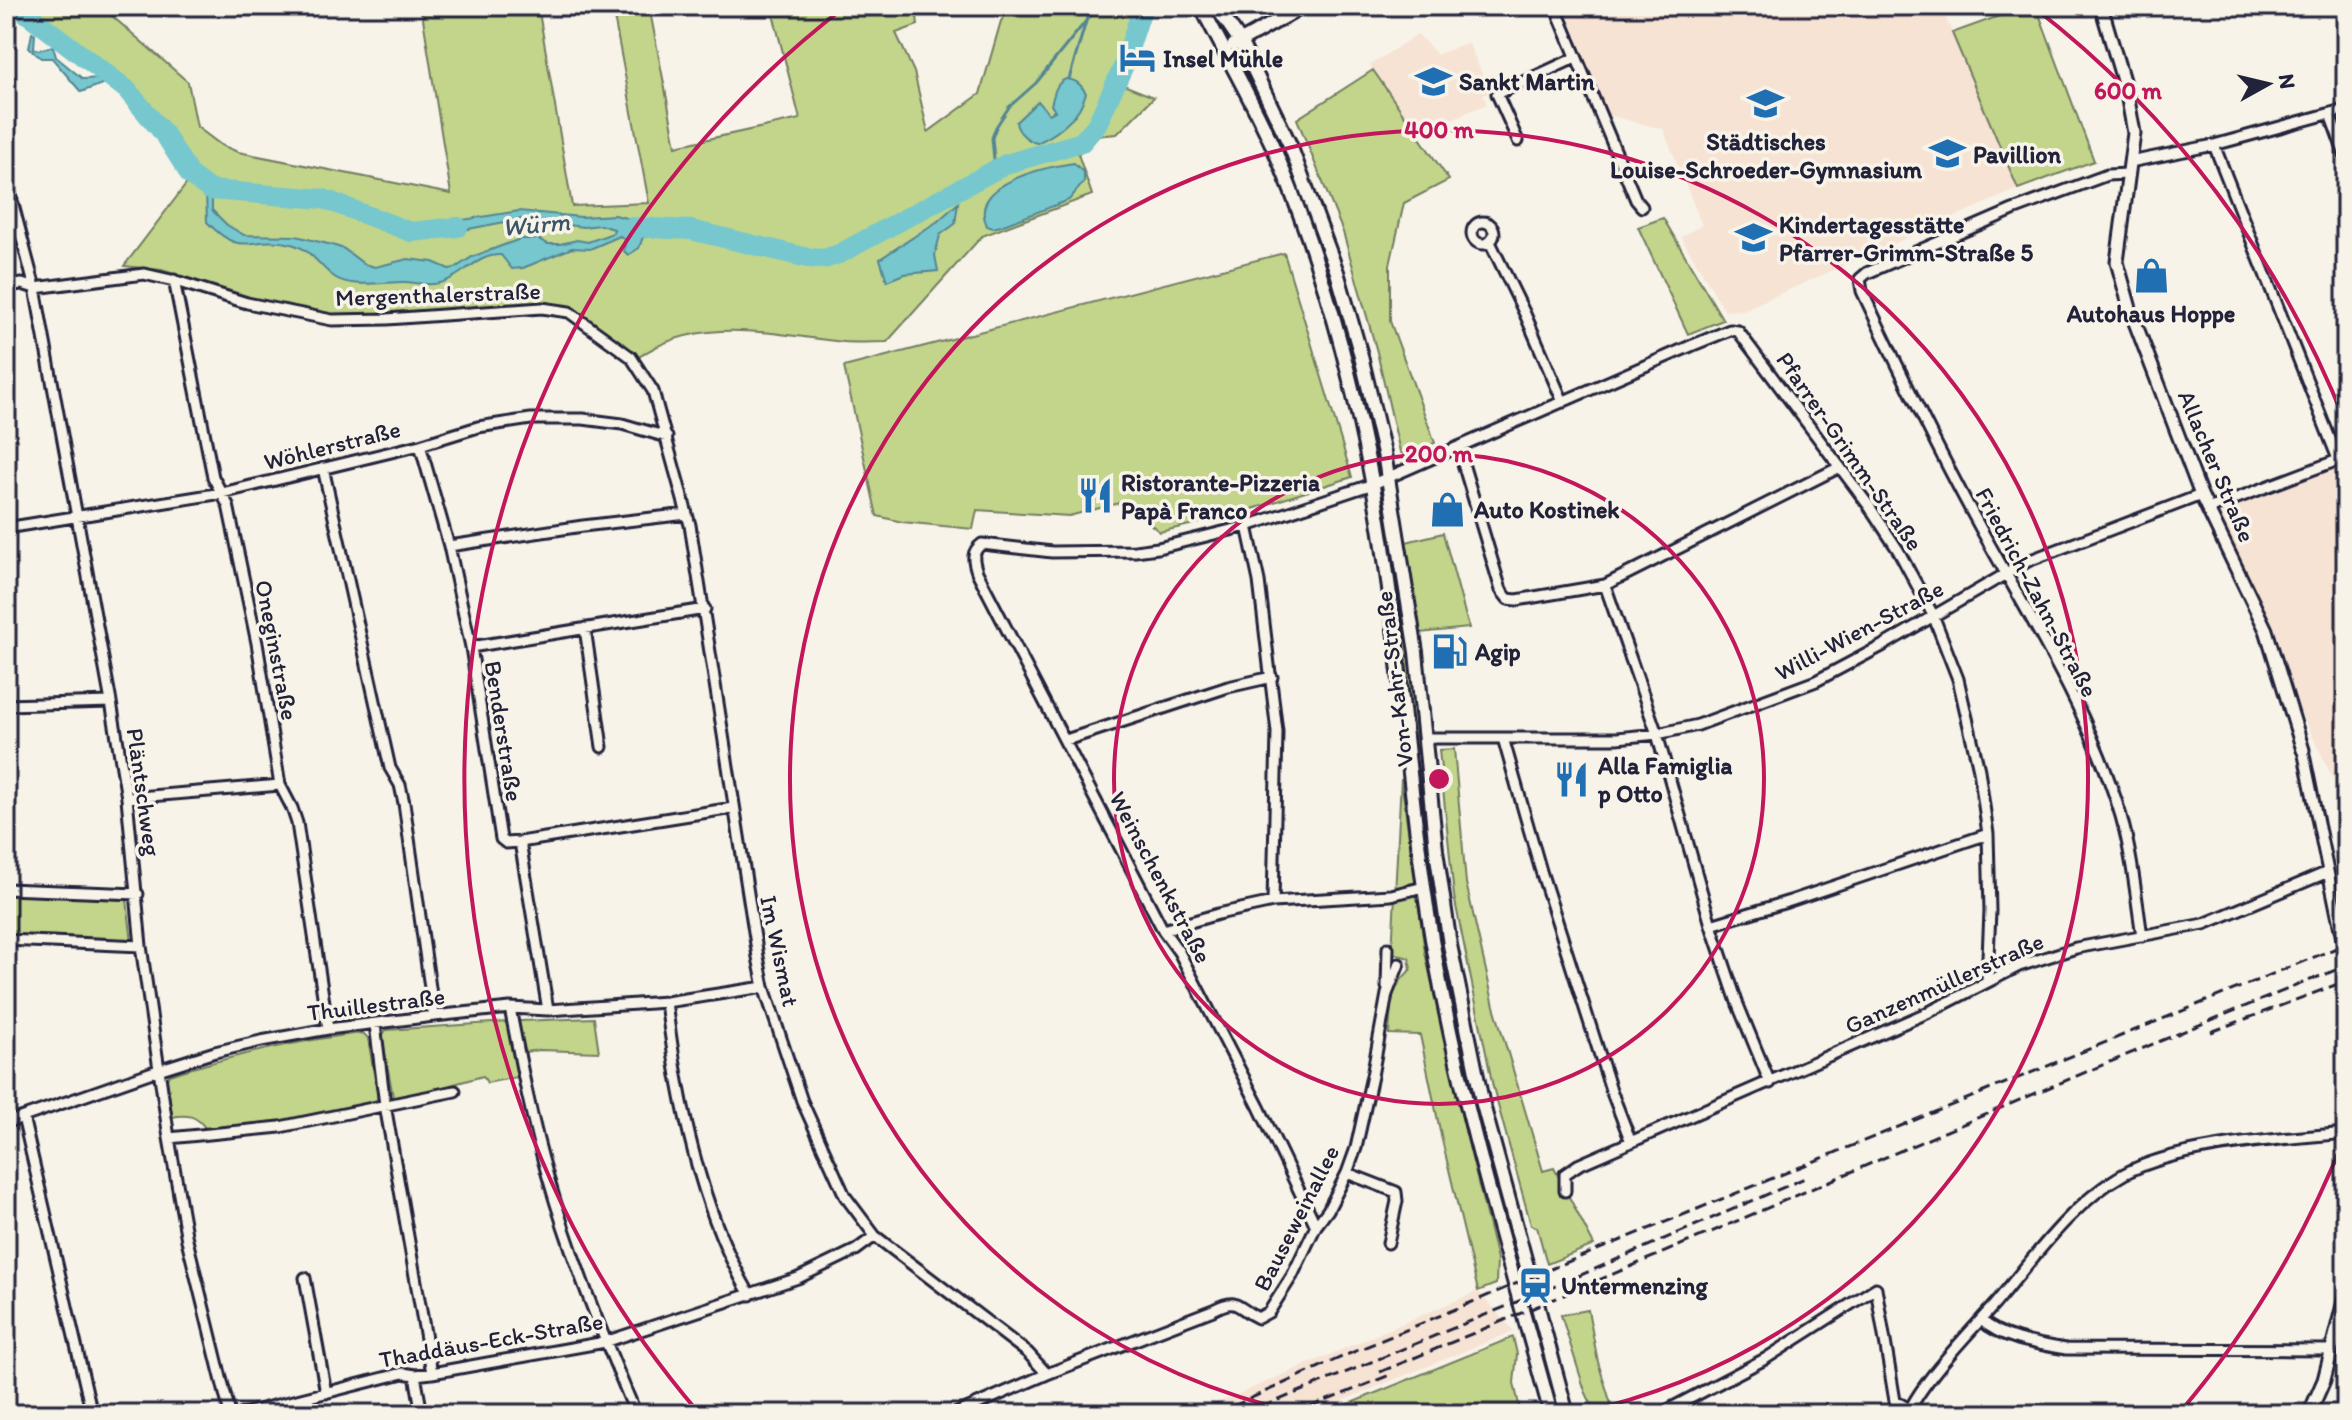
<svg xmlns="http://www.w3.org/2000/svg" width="2352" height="1420" viewBox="0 0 2352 1420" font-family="Itim,sans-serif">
  <rect width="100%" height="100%" fill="#f7f3e8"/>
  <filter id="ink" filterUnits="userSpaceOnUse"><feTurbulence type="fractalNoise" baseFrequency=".0125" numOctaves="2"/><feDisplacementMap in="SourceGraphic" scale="16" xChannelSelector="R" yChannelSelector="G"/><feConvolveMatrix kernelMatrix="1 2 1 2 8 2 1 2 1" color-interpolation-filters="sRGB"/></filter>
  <g filter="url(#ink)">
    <path fill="#f6e3d4" d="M1564 6H1941L2018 189 1743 310 1725 311 1681 237 1702 225 1663 129 1608 115Z
      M1418 34 1437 55 1468 42 1490 92 1483 95 1487 104 1417 134 1370 65Z
      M2346 450V806L2203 508Z
      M1478 1291 1514 1331 1310 1414H1192Z"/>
    <path fill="#c2d58a" stroke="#727c62" stroke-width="2" d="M15 6H110L112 16 188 82 197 127 221 145 238 152 451 194 421 6H538L572 206 649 203 612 6H649L676 146 800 119 771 6H923L917 16 918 25 896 33 914 72 928 132 980 94 1001 21 1012 6H1147L1121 84 1154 97 1117 134 1094 136 1078 154 1092 195 982 236 887 342C873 342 858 343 844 342 775 335 700 314 639 357 610 332 581 311 543 303L326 316 266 303 162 270 124 266 191 178 166 139 124 87 45 31Z
      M2027 6H2036L2094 161 2018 189 1952 33Z
      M1244 69C1306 195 1345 312 1374 449L1372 450 1301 207 1238 73Z
      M1373 70 1449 180 1404 203 1390 265V321L1435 443 1405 455 1400 452 1377 352 1343 232 1297 119Z
      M1663 218 1723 320 1688 334 1638 227Z
      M1284 253 1352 477 1237 514 1160 532 1123 502 1069 516 977 510 973 529 902 522 877 516 844 367Z
      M1443 533 1469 628 1420 633 1406 542Z
      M1399 621C1415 654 1414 716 1417 754H1412Z
      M1454 749 1466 883 1494 1006 1543 1171 1554 1168 1594 1245 1547 1264 1537 1227 1531 1225 1493 1087 1454 896 1439 750Z
      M1417 762 1438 926 1486 1146 1483 1147 1445 985 1413 763Z
      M1401 779 1425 952 1460 1110 1497 1259 1496 1284 1478 1291 1442 1140 1420 1035 1389 1034 1392 990 1411 969 1409 958 1392 953Z
      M6 894 127 900 132 943 63 936 6 935Z
      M594 1018 599 1052 540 1050 524 1052 518 1023 520 1021Z
      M507 1022 517 1077 487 1083 483 1076 400 1099 393 1097 382 1036 386 1030Z
      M363 1033 368 1038 378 1098 375 1101C319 1113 263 1128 206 1129 196 1115 187 1114 172 1117L167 1079 169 1075C232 1056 296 1040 363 1033Z
      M1588 1310 1598 1362 1614 1414H1596L1585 1391 1561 1315Z
      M1513 1337 1517 1354 1514 1383 1521 1414H1324Z"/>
    <path fill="#76c7ce" stroke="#548593" stroke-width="2" d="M32 33 35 35 34 48 38 50 53 46 56 57 83 79 103 78 108 82 81 92 52 58H41L29 48Z
      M1066 79C1077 80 1081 85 1086 93 1079 117 1059 133 1037 143 1028 141 1017 132 1016 122L1038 101 1049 114 1055 111 1051 105C1054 95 1055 83 1066 79Z
      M1074 163 1084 173V182L1069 200 1001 226 993 228 987 226C967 183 1046 167 1074 163Z
      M206 192 212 193V210L227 225 244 235 296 236 332 245 344 249 364 264 375 267 408 259 433 262 449 269 455 268 472 257 520 239H538L548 244H560L577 240 588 242 613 233 614 229 600 225 583 227 520 219 432 236 431 225 519 211 581 217 615 215 634 220 657 221 655 235 643 237 639 248 628 255 624 251 625 240 620 236 590 249 572 248 523 268 512 269 501 255C475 254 459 282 434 284 424 285 414 282 403 282 385 282 352 288 336 278 317 266 313 248 287 243 248 235 244 260 207 222Z
      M958 203 955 224 940 235 935 255 938 271 904 274 887 281 880 259 938 221Z"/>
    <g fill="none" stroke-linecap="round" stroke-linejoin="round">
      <path stroke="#548593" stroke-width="3" d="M1069 79 1087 18
        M995 170 992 138 996 127 1009 107 1036 83 1098 6"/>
      <path stroke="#76c7ce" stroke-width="20" d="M17 6 126 89 165 135 190 175 210 190 324 199 411 232 458 227
        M1128 52 1143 6
        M631 227 691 230 808 258 824 259 839 254 1006 164 1082 142 1097 124 1125 63"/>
      <path stroke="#ccc9c5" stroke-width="9" stroke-dasharray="9 4.5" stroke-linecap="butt" d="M2342 939 2346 954"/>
      <defs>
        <path id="minor" d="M1555 6 1636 200 1642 207
          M2330 114 2346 158
          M1518 141 1497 94 1575 58
          M2214 145 2338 459
          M2130 162 2214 145 2346 109
          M2128 174 2107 175 2013 210 1867 273 1860 279 1862 291C1900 372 1939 453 1982 531 2033 623 2091 715 2121 816 2132 855 2136 896 2142 936
          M6 178 35 288 111 702 127 798 141 946 169 1138 187 1240 230 1414
          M1472 233a11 11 0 1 1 22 0a11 11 0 1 1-22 0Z
          M1490 242 1525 314 1563 402
          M174 280 213 477 228 505 257 643 280 785 292 808 297 823 328 1029
          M6 286 22 284 35 288 144 274 179 282 247 303 332 320 387 319 542 308 569 312 631 357 653 391 690 525 758 957 764 987 802 1101 845 1196 875 1236 1028 1353 1047 1374
          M420 445 449 546 471 647 501 839 506 843 520 842 548 1010
          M1458 447 1501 590 1508 599 1517 600 1605 585 1840 467
          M323 468 390 768 400 785 404 803 434 1016
          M2208 509 2346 457
          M1247 526 1259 581 1277 732 1273 902
          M6 528 222 493 420 445 478 427 531 419H583L622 424 667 437
          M449 546 583 526 687 514
          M1605 585 1657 734 1711 925 1738 1005 1770 1083
          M585 628 602 747
          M471 647 705 609
          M6 705 111 702
          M1424 738H1617L1657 734 1698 725 1816 681 1882 646 2028 561 2201 495
          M1503 738 1541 871 1611 1090 1631 1142
          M1066 740 1228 687 1272 677
          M2303 750 2342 939
          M127 798 280 785
          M520 842 733 808
          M6 889 138 894
          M1711 925 1790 901 1988 834
          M1163 930 1218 914 1273 902 1391 895 1424 887
          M6 940 141 946
          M1387 987 1388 948
          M666 1002C678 1099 700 1210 750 1295
          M510 1008C521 1065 532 1122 548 1177 571 1258 603 1336 636 1414
          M375 1024 385 1105 432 1373
          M23 1117 92 1414
          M6 1123 158 1070 215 1052 261 1041 328 1029 434 1016 510 1008 548 1010 666 1002 764 987
          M169 1138 280 1127 455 1091
          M1347 1173 1396 1192 1397 1201 1388 1243
          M1565 1191V1174L1578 1165 1929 1012 2019 966 2076 948 2204 924 2328 872
          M1316 1226 1259 1107 1179 952 1163 930 977 572C973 560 971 552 982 544L1052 552 1135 551 1158 548 1247 526 1373 484 1693 345 1730 330 1738 331 1869 506 1898 550 1933 615 1958 679 1979 770 1988 834 1990 911 1987 980
          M305 1278 326 1393
          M1981 1320C2002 1339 2037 1344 2066 1349L2332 1350
          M415 1375 422 1414
          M242 1414 403 1373 415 1375 432 1373 605 1342 798 1278 856 1250 875 1236
          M955 1414 1047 1374 1213 1310C1239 1296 1236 1308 1258 1318L1269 1312 1292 1276 1316 1226 1328 1210 1347 1173 1356 1148 1372 1076 1387 994 1399 964
          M1660 1414 1765 1359 1876 1288 1895 1401 1909 1409
          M1908 1414C1921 1382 1971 1331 1995 1304 2033 1259 2072 1203 2124 1174 2179 1144 2283 1139 2346 1133"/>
        <path id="tertiary" d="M2101 6 2127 94 2134 133 2117 262 2131 312 2201 495 2266 630 2303 750
          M2309 1414 2324 1380 2346 1293"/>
        <path id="secondary" d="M1201 6C1227 58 1258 109 1280 163 1318 255 1346 354 1366 451 1402 621 1405 796 1437 967 1465 1118 1511 1266 1551 1414
          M1216 6 1240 41 1290 145 1337 272 1360 352 1384 453 1416 652 1436 850 1450 945 1482 1101 1567 1414
          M1234 45 1304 6"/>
      </defs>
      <use href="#minor" stroke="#22223b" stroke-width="15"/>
      <use href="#tertiary" stroke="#22223b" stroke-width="17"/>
      <use href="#secondary" stroke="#22223b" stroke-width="18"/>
      <use href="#minor" stroke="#f7f3e8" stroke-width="9"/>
      <use href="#tertiary" stroke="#f7f3e8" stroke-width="11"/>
      <use href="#secondary" stroke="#f7f3e8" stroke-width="12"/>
      <path stroke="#22223b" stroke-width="3" stroke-dasharray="12 6" stroke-linecap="butt" d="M2211 1032 2346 981
        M1380 1372C1703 1239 2021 1094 2346 966
        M1216 1414 1344 1356 1553 1268 2346 944
        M1245 1414 1558 1285 1805 1178
        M1293 1414 1392 1374"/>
    </g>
  </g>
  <g fill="none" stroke="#c2185b" stroke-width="4">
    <circle cx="1439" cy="779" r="325"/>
    <path d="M1304 1414A649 649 0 1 1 1574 1414"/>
    <path d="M2345 1136A974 974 0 0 1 2180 1412M698 1412A974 974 0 0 1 846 6M2032 6A974 974 0 0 1 2345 422"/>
  </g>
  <defs>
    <symbol id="hotel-bare" viewBox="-9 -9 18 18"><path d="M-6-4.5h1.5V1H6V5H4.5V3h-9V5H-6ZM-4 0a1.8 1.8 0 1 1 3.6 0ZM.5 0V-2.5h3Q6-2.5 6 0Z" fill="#1f6fb2" stroke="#f7f3e8" stroke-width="2.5" paint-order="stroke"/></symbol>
    <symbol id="school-bare" viewBox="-9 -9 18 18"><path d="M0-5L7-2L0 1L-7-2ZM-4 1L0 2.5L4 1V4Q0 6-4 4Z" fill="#1f6fb2" stroke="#f7f3e8" stroke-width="2.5" paint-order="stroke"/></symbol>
    <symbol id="shop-bare" viewBox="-9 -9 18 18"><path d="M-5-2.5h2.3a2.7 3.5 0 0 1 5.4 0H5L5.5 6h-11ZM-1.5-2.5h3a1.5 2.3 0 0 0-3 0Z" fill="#1f6fb2" stroke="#f7f3e8" stroke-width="2.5" paint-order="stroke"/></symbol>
    <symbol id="restaurant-bare" viewBox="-9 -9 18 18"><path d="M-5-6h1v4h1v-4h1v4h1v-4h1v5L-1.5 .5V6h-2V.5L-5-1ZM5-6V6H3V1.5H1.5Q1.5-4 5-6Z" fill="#1f6fb2" stroke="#f7f3e8" stroke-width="2.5" paint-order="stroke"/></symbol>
    <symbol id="fuel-bare" viewBox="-9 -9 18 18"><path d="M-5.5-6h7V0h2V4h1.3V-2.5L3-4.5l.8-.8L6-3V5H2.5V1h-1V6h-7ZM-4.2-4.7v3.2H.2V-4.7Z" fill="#1f6fb2" stroke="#f7f3e8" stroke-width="2.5" paint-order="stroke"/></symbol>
    <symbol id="station-bare" viewBox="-9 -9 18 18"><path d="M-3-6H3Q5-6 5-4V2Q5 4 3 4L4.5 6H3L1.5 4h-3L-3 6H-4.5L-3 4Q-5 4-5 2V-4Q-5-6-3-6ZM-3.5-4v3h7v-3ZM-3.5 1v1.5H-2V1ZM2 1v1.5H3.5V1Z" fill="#1f6fb2" stroke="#f7f3e8" stroke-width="2.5" paint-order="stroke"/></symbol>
  </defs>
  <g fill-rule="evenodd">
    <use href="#hotel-bare" x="1112" y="32" width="51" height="51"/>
    <use href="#school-bare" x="1408" y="56" width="51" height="51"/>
    <use href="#school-bare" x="1740" y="78" width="51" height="51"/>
    <use href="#school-bare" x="1922" y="128" width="51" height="51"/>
    <use href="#school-bare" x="1728" y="212" width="51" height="51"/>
    <use href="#shop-bare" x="2126" y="250" width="51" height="51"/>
    <use href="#restaurant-bare" x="1070" y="470" width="51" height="51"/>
    <use href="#shop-bare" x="1422" y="484" width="51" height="51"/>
    <use href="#fuel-bare" x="1424" y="626" width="51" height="51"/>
    <use href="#restaurant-bare" x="1546" y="754" width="51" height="51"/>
    <use href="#station-bare" x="1510" y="1260" width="51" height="51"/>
  </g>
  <g text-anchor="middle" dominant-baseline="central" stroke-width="7" stroke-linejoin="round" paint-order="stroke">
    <g font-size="24" font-weight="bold" fill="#22223b" stroke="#f7f3e8" text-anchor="start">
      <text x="1163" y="58">Insel Mühle</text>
      <text x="1459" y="81">Sankt Martin</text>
      <text x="1766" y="141" text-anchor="middle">Städtisches<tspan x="1766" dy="28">Louise-Schroeder-Gymnasium</tspan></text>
      <text x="1973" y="154">Pavillion</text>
      <text x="1779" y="224">Kindertagesstätte<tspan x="1779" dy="28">Pfarrer-Grimm-Straße 5</tspan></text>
      <text x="2151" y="313" text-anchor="middle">Autohaus Hoppe</text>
      <text x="1121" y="482">Ristorante-Pizzeria<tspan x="1121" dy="28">Papà Franco</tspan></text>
      <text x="1474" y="509">Auto Kostinek</text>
      <text x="1475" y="651">Agip</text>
      <text x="1598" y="765">Alla Famiglia<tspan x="1598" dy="28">p Otto</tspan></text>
      <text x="1561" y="1285">Untermenzing</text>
    </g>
    <g font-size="24" fill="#22223b" stroke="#f7f3e8">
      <text transform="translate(438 294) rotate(-2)">Mergenthalerstraße</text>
      <text transform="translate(332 445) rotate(-14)">Wöhlerstraße</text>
      <text transform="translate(1850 451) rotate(55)">Pfarrer-Grimm-Straße</text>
      <text transform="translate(2217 466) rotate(67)">Allacher Straße</text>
      <text transform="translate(2037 592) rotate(62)">Friedrich-Zahn-Straße</text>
      <text transform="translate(1859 630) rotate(-28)">Willi-Wien-Straße</text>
      <text transform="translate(277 650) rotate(79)">Oneginstraße</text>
      <text transform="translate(1394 679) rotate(-97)">Von-Kahr-Straße</text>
      <text transform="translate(504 731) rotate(81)">Benderstraße</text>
      <text transform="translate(144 792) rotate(82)">Pläntschweg</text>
      <text transform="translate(1161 877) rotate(62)">Weinschenkstraße</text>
      <text transform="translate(780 951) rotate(78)">Im Wismat</text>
      <text transform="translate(1944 983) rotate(-24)">Ganzenmüllerstraße</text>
      <text transform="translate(376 1004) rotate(-7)">Thuillestraße</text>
      <text transform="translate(1296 1218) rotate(-63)">Bauseweinallee</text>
      <text transform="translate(491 1340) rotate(-10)">Thaddäus-Eck-Straße</text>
    </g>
    <g font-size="26" font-style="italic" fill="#3b5467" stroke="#f7f3e8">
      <text transform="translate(536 224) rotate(-5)">Würm</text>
    </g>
  </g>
  <circle cx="1439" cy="779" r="12" fill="#c2185b" stroke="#f7f3e8" stroke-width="4"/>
  <g font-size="24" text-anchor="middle" font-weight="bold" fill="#c2185b" stroke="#f7f3e8" stroke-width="7" stroke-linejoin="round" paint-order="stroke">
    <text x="2128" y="99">600 m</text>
    <text x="1439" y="138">400 m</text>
    <text x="1439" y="462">200 m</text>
  </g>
  <rect width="2352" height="1420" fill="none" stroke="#f7f3e8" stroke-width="32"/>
  <rect x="16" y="16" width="2320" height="1388" fill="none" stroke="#22223b" stroke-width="3" filter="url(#ink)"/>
  <g transform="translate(2268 84) rotate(82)" stroke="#f7f3e8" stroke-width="6" paint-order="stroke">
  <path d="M0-6L14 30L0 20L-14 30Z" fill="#22223b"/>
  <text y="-12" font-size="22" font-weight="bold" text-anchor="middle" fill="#22223b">N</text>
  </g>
</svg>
